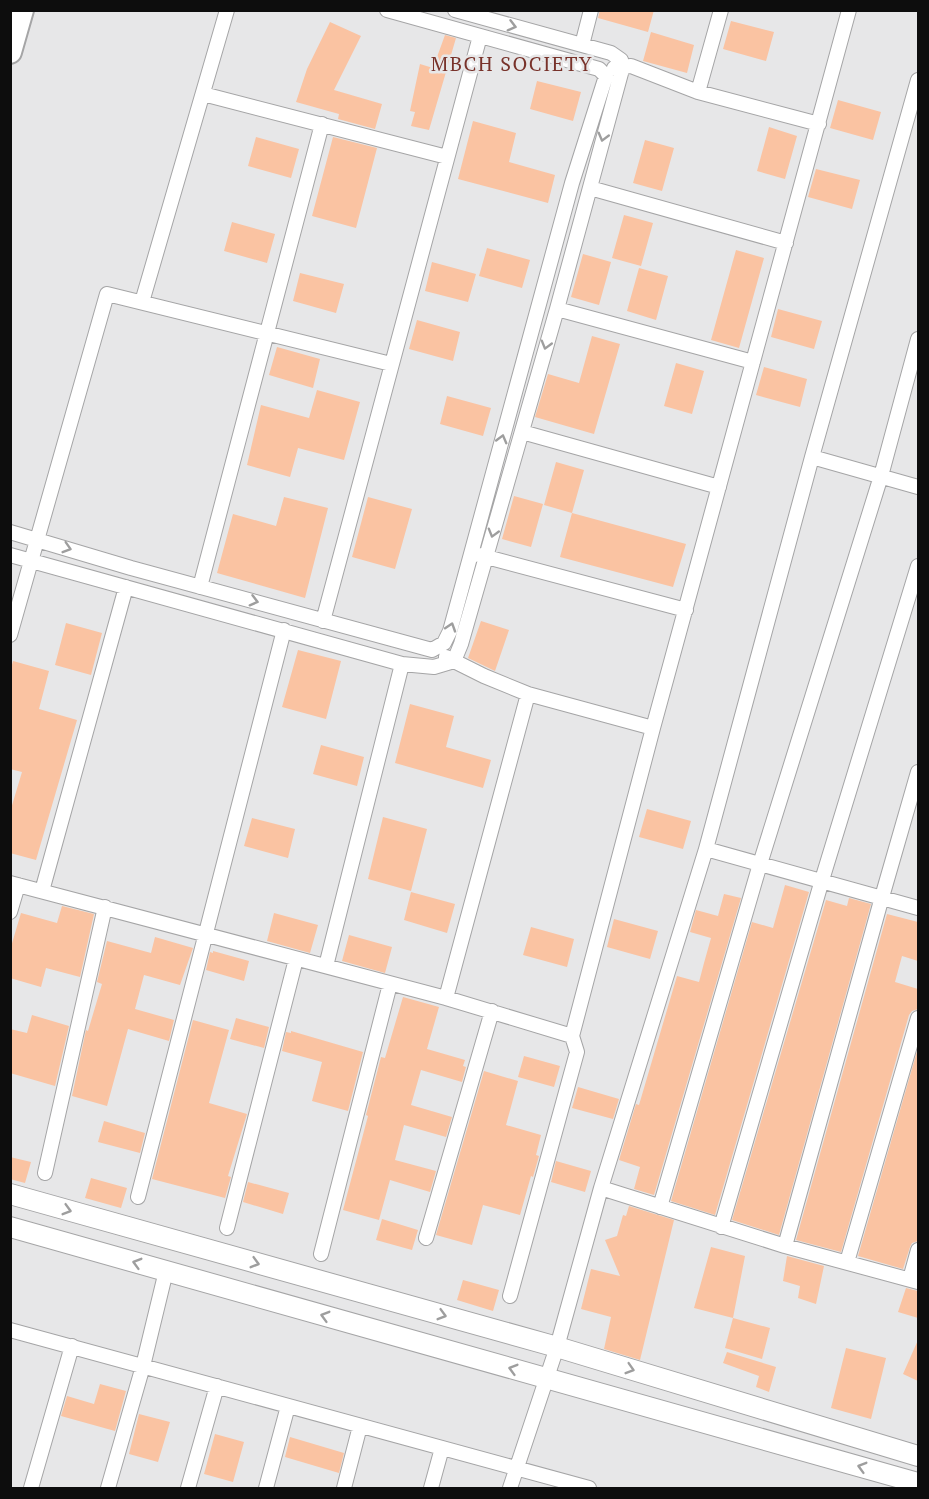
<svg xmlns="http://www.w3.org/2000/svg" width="929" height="1499" viewBox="0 0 929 1499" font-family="'PT Serif',serif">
  <rect width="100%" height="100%" fill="#e7e7e8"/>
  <path fill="#fac3a2" d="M600 10H654L648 32 598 18Z
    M731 21 774 32 766 61 723 49Z
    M330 22 361 36 334 90 382 104 375 129 338 119 339 114 296 102 307 69Z
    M651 32 694 45 687 73 643 61Z
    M445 35 456 38 429 130 411 126 415 112 410 111 420 64 433 68Z
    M537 81 581 92 573 121 530 109Z
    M838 100 881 112 873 140 830 128Z
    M473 121 516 133 509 162 555 175 548 203 458 179Z
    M769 127 797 136 785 179 757 171Z
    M256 137 299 149 291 178 248 166Z
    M333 137 377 148 356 228 312 216Z
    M645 140 674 148 662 191 633 183Z
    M816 169 860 180 852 209 808 197Z
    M624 215 653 223 641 266 612 258Z
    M232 222 275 234 267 263 224 251Z
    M487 248 530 260 522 288 479 276Z
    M736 250 764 258 739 348 711 340Z
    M583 254 611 262 599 305 571 297Z
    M432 262 476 274 468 302 425 291Z
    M639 268 668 276 656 320 627 311Z
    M300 273 344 284 336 313 293 301Z
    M778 309 822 321 814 349 771 337Z
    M417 320 460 332 453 361 409 349Z
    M592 336 620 344 594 434 535 417 548 374 579 383Z
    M277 347 320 359 313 388 269 375Z
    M676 363 704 371 692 414 664 406Z
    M764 367 807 379 800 407 756 395Z
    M317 390 360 402 344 460 298 448 290 477 247 465 261 405 309 418Z
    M447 396 491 408 483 436 440 424Z
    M556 462 584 470 572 513 544 505Z
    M514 496 543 504 531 547 502 539Z
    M284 497 328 508 305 598 217 573 233 514 276 526Z
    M368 497 412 509 395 569 352 557Z
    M572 513 686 544 673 587 560 557Z
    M481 621 509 630 495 671 468 658Z
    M66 623 102 633 91 675 55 665Z
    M298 650 341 661 326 719 282 707Z
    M13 661 49 671 39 709 77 720 36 860 10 853V812L22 772 10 769V672Z
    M410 704 454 716 446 747 491 760 483 788 395 763Z
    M321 745 364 757 357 786 313 774Z
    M647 809 691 821 683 849 639 837Z
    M383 817 427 829 411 891 368 879Z
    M252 818 295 829 288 858 244 846Z
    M785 885 809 892 715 1215 671 1201 752 922 773 928Z
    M411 892 455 904 447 933 404 920Z
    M724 894 741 898 654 1195 634 1189 640 1167 619 1160 636 1104 639 1105 677 976 699 982 704 963 711 938 690 932 696 910 718 916Z
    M849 898 871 904 779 1235 732 1220 826 900 847 906Z
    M62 906 94 914 80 977 46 968 41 987 10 978V950L21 913 57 923Z
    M274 913 318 925 310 953 267 941Z
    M887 914 918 922V961L902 956 895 982 918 989V1009L912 1011 909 1015 841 1252 796 1240Z
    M614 919 658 931 650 959 607 947Z
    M531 927 574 939 567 967 523 955Z
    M349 935 392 947 385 973 342 961Z
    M155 937 193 948 180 985 144 975 135 1009 174 1020 169 1041 128 1029 107 1106 72 1096 86 1030 88 1031 102 984 97 982 107 941 151 953Z
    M213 951 249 961 244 981 206 970 210 952 213 953Z
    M403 997 439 1007 427 1049 465 1060 463 1066 466 1067 462 1082 421 1070 411 1105 452 1117 446 1137 404 1125 395 1160 436 1171 430 1192 390 1180 379 1220 343 1210 368 1116 366 1115 381 1057 385 1058Z
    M32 1015 69 1026 55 1086 10 1073V1029L27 1033Z
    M236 1018 269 1027 264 1048 230 1039Z
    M193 1020 229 1030 209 1103 247 1114 228 1176 231 1177 225 1198 152 1179Z
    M291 1031 363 1052 348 1111 312 1101 322 1062 282 1051 286 1032 291 1033Z
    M918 1048V1241L912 1243 910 1247 903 1269 858 1256Z
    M524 1056 560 1066 554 1087 518 1077Z
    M484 1071 518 1081 506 1125 541 1135 536 1155 539 1156 533 1177 531 1176 520 1215 483 1205 472 1245 436 1235Z
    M578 1087 619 1099 613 1119 572 1108Z
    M104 1121 145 1133 140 1153 98 1142Z
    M10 1157 31 1162 25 1183 10 1179Z
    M556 1161 591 1171 585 1192 551 1182Z
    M91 1178 127 1188 121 1208 85 1198Z
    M248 1182 289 1193 283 1214 243 1202Z
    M629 1206 674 1220 640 1360 604 1349 611 1317 581 1309 591 1269 620 1276 605 1240 617 1236 623 1215 626 1216Z
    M382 1219 418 1230 412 1250 376 1240Z
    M711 1247 745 1256 733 1318 694 1308Z
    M787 1256 824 1266 816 1304 798 1298 800 1286 783 1281Z
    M463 1280 499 1290 493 1311 457 1300Z
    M906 1288 918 1291V1318L898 1312Z
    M733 1318 770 1328 762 1359 725 1348Z
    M918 1340V1381L903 1374Z
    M846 1348 886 1358 871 1419 831 1408Z
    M727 1352 776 1367 769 1392 756 1387 759 1376 723 1363Z
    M100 1384 126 1391 115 1431 61 1416 67 1396 94 1404Z
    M139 1414 170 1422 158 1462 129 1454Z
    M215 1434 244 1442 233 1482 204 1474Z
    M290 1437 344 1453 339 1473 285 1457Z"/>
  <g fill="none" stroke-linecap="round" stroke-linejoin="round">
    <defs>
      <path id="street" d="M582 45 591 10
        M614 68 631 66 698 92 819 124
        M698 92 721 10
        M203 94 447 157
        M590 188 786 243
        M142 302 227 10
        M557 309 753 362
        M522 432 719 487
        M812 457 918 487
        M10 532 131 568 432 650 444 643 450 631 572 183 606 76 599 69 387 10
        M10 555 402 664 434 667 454 661 461 644 557 309 623 66 621 60 611 53 455 10
        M479 555 686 610
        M200 587 322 124
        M323 621 480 36
        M10 635 107 294 391 364
        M446 657 484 676 528 694 653 728
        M706 849 918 908
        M10 883 446 998 572 1036
        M42 891 126 587
        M10 912 18 885
        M326 966 402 664
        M446 998 528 694
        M45 1173 105 907
        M601 1188 785 1246 918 1282
        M138 1197 284 630
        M660 1207 760 864 881 476 918 339
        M721 1227 822 880 918 566
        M227 1228 296 959
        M426 1238 492 1011
        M785 1246 882 897 918 772
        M321 1254 390 984
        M847 1262 918 1018
        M910 1279 918 1250
        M510 1296 577 1052 572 1036 653 728 849 10
        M10 1330 589 1488
        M31 1488 72 1346
        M108 1488 143 1366 166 1271
        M188 1488 217 1386
        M266 1488 288 1406
        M344 1488 360 1426
        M431 1488 442 1448
        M510 1488 557 1347 601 1188 706 849 812 457 918 80"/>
      <path id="secondary" d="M10 1194 557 1347 918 1456
        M10 1227 918 1483"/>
      <path id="primary" d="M10 52 22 10"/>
    </defs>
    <use href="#street" stroke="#a5a5a6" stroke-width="16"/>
    <use href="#secondary" stroke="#a5a5a6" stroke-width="22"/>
    <use href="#primary" stroke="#a5a5a6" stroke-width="26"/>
    <use href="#street" stroke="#fff" stroke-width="14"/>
    <use href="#secondary" stroke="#fff" stroke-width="20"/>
    <use href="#primary" stroke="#fff" stroke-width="22"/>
  </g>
  <defs><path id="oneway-chevron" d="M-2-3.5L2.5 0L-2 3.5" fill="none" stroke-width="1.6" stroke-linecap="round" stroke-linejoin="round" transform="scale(1.5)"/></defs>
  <g stroke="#9e9e9e">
    <use href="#oneway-chevron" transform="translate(512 26) rotate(15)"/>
    <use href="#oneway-chevron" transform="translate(603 137) rotate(105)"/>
    <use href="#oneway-chevron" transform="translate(546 345) rotate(106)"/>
    <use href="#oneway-chevron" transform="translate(502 439) rotate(-75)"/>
    <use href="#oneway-chevron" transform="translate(493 533) rotate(106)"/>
    <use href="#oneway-chevron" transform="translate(67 548) rotate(17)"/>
    <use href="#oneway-chevron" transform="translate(254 601) rotate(15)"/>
    <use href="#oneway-chevron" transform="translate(451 627) rotate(-72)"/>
    <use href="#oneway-chevron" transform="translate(67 1210) rotate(16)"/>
    <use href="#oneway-chevron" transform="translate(137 1263) rotate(-164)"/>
    <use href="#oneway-chevron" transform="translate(255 1263) rotate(16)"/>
    <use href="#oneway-chevron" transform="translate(442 1315) rotate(16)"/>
    <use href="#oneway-chevron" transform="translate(325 1316) rotate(-164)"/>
    <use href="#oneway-chevron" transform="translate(513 1369) rotate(-164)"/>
    <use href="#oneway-chevron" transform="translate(630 1369) rotate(17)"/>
    <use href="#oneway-chevron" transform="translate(862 1467) rotate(-164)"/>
  </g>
  <g text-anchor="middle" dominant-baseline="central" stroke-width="5" stroke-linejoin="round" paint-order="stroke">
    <g font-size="20" letter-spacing="1.5" fill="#78322a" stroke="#e7e7e8">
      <text x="512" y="63">MBCH SOCIETY</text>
    </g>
  </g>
  <rect width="929" height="1499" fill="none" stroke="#0d0d0d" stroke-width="24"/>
</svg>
